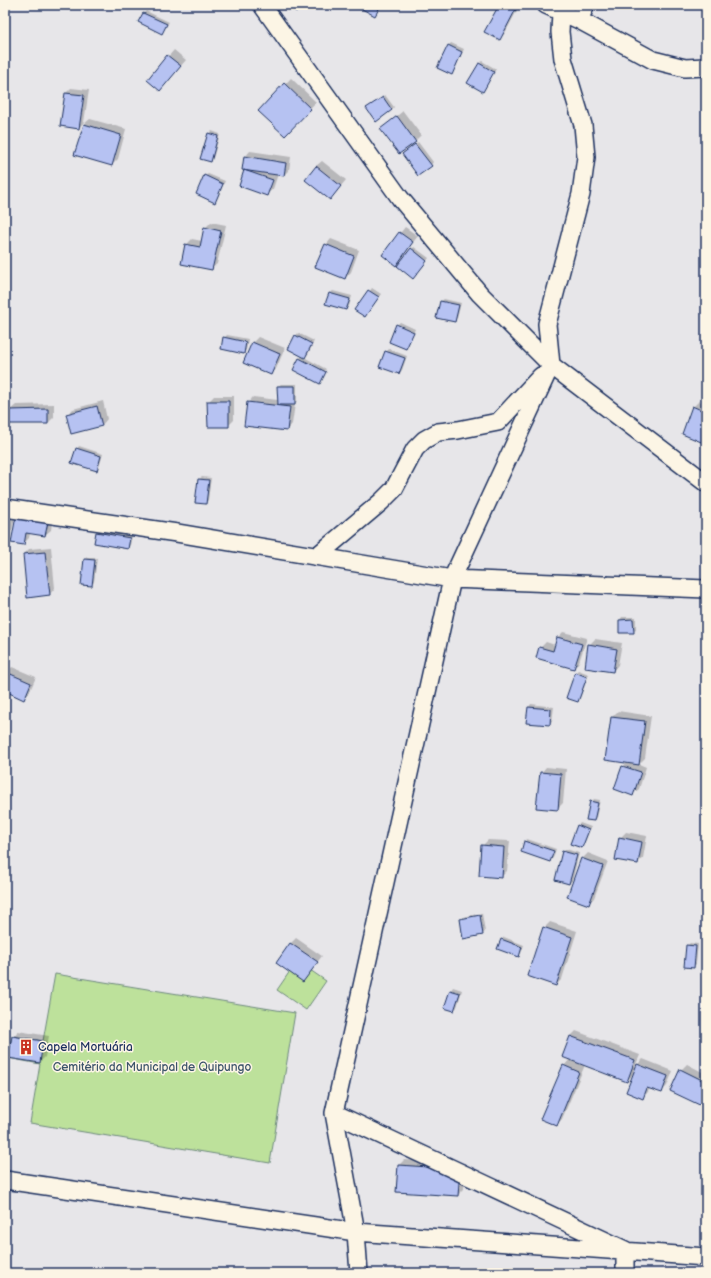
<svg xmlns="http://www.w3.org/2000/svg" width="711" height="1278" viewBox="0 0 711 1278" font-family="'Balsamiq Sans',sans-serif">
  <rect width="100%" height="100%" fill="#e7e6e9"/>
  <filter id="ink" filterUnits="userSpaceOnUse"><feTurbulence type="fractalNoise" baseFrequency=".025" numOctaves="2"/><feDisplacementMap in="SourceGraphic" scale="8" xChannelSelector="R" yChannelSelector="G"/><feConvolveMatrix kernelMatrix="1 2 1 2 8 2 1 2 1" color-interpolation-filters="sRGB"/></filter>
  <g filter="url(#ink)">
    <path fill="#bde19b" stroke="#6c887c" d="M297 961 326 981 306 1010 277 990Z
      M55 974 295 1013 270 1163 30 1123 40 1064 8 1058 12 1036 43 1041Z"/>
    <path fill="#0003" d="M500 5H520L505 33 499 39Z
      M541 5H582L574 19Z
      M146 11 169 22 162 33 144 13Z
      M451 43 464 49 454 71 451 73 448 46Z
      M174 50 186 60 160 90 148 80Z
      M482 61 496 69 485 88 480 64Z
      M291 78 316 102 285 135 260 111Z
      M71 88 89 90 84 122 79 128 66 93Z
      M385 95 394 107 392 110 370 106Z
      M403 111 421 135 415 141 381 129Z
      M90 119 126 129 118 159 112 165 84 124Z
      M212 131 220 134 213 158 210 161 209 134Z
      M418 142 433 162 431 165 406 152Z
      M250 151 291 157 289 170 284 175 278 174 273 189 267 194 240 186 245 170V157Z
      M322 161 346 180 330 199 316 166Z
      M208 174 225 181 217 199 215 201 205 176Z
      M211 222 226 225 217 264 211 269 186 245 192 239 202 241 205 228Z
      M405 227 418 236 396 264 383 255Z
      M331 239 359 250 351 272 345 278 326 245Z
      M414 247 429 258 416 275 412 249Z
      M372 288 381 294 368 313 356 310Z
      M333 291 352 296 349 306 346 309 327 303 330 293Z
      M444 299 461 303 457 318 454 321 441 301Z
      M400 322 415 329 408 346 406 348 397 325Z
      M298 333 314 341 308 354 304 357 326 369 320 381 299 359 303 355 296 336Z
      M227 335 248 339 246 350 243 353 224 338Z
      M258 337 285 348 276 369 271 374 253 342Z
      M389 349 407 356 402 370 399 373 386 352Z
      M281 384H297V401L295 404 292 424 287 430 248 403 253 397 278 400V386Z
      M214 396H234V420L228 426 208 402Z
      M103 401 107 419 102 425 67 415 73 409Z
      M699 401 706 404V442L693 407Z
      M54 404V417L48 423H10V410L16 405Z
      M79 446 103 454 99 467 96 469 77 449Z
      M202 477 211 478 208 500 206 503 199 479Z
      M5 509 16 511 12 530 6 536 5 535Z
      M53 516 51 530 45 535 30 533 29 538 23 544 17 517Z
      M100 530 132 536 130 545 127 548 95 542 97 532Z
      M51 547 55 588 50 594 24 554 29 549Z
      M87 557 97 558 94 582 91 585 85 559Z
      M622 617H636V630L633 632H620V620Z
      M563 632 587 638 579 662 574 668 540 648 546 642 555 645 558 637Z
      M595 639 622 643 618 665 613 671 589 645Z
      M12 667 36 677 29 693 23 698 5 690V676L7 672Z
      M578 670 589 674 580 698 578 701 575 673Z
      M531 704 554 707 552 722 549 724 527 722 529 707Z
      M618 711 651 716 645 758 639 764 646 767 639 789 633 794 623 767 627 762 606 759 612 717Z
      M546 767 566 769 563 803 557 809 541 773Z
      M594 799 600 800 596 817 593 820 591 802Z
      M580 823 591 827 584 844 582 847 578 826Z
      M626 832 647 836 643 858 637 863 620 838Z
      M527 839 556 849 553 858 550 860 525 842Z
      M488 840 510 841 507 871 501 877 482 846Z
      M566 849 579 853 572 881 569 883 563 852Z
      M588 853 608 861 594 898 589 903 582 859Z
      M482 913 485 932 482 934 461 920 463 917Z
      M550 922 577 931 562 979 556 985 544 928Z
      M504 937 524 945 521 953 518 956 502 940Z
      M296 938 322 956 303 981 290 944Z
      M690 943 698 944 696 964 693 967 687 946Z
      M453 987 462 990 457 1007 454 1010 445 1007 451 990Z
      M18 1031 49 1036 45 1057 40 1062 13 1037Z
      M576 1031 640 1055 635 1067 643 1059 673 1071 667 1086 661 1092 650 1088 648 1092 643 1097 634 1073 627 1081 585 1065 562 1119 556 1125 564 1066 570 1059 571 1036Z
      M687 1064 706 1074V1107L681 1070Z
      M404 1160 465 1163 464 1189 458 1195 399 1165Z"/>
    <path fill="#b6c2f2" stroke="#1b2f5e" d="M291 5H305L296 12Z
      M364 5H381L375 16 362 9Z
      M499 5H518L500 40 484 32Z
      M143 13 167 24 162 34 138 22Z
      M448 45 462 52 452 75 437 68Z
      M167 55 181 66 160 91 147 80Z
      M479 63 494 72 483 92 467 83Z
      M284 83 311 109 285 136 258 111Z
      M65 93 84 95 79 129 60 126Z
      M383 97 392 110 376 122 366 108Z
      M397 116 416 142 399 154 380 129Z
      M84 124 121 135 112 166 74 155Z
      M208 133 218 136 211 162 200 159Z
      M415 144 432 166 418 176 402 154Z
      M244 156 286 163 284 176 242 170Z
      M316 166 341 186 330 200 305 180Z
      M244 170 273 180 267 196 239 186Z
      M204 175 223 184 215 203 196 194Z
      M204 227 221 231 212 270 181 264 185 244 200 247Z
      M399 232 413 242 396 266 382 255Z
      M325 244 354 256 345 279 315 267Z
      M411 248 427 261 413 279 397 266Z
      M368 290 379 297 365 317 354 310Z
      M329 293 350 299 346 310 325 304Z
      M440 301 459 305 455 322 436 318Z
      M396 324 414 332 406 349 389 342Z
      M295 335 312 344 305 358 288 349Z
      M223 337 246 342 244 354 221 349Z
      M252 342 280 354 271 375 243 363Z
      M385 351 405 358 399 374 379 367Z
      M299 358 326 372 320 384 293 370Z
      M277 386H295V405H278Z
      M207 401H229V427H208Z
      M247 402 290 407 287 431 244 426Z
      M97 406 102 426 71 434 66 414Z
      M692 406 706 412V444L682 434Z
      M48 409V424H9V410Z
      M76 448 101 456 97 471 71 463Z
      M198 479 209 480 206 504 195 503Z
      M5 515 10 516 7 537 5 536Z
      M16 516 48 522 45 536 26 533 24 545 11 543Z
      M96 532 130 538 128 549 94 543Z
      M45 552 50 595 27 598 23 554Z
      M84 559 95 560 92 586 81 585Z
      M633 619 634 633H619V620Z
      M557 637 582 644 574 669 536 658 539 647 553 651Z
      M588 644 617 649 613 672 585 668Z
      M6 672 31 683 24 700 5 691Z
      M575 672 587 677 578 702 566 698Z
      M528 707 551 709 550 725 526 723Z
      M611 717 645 721 639 765 605 760Z
      M622 766 641 772 633 796 614 789Z
      M540 772 561 774 558 810 536 808Z
      M590 801 598 803 594 821 586 820Z
      M577 825 589 830 582 848 570 844Z
      M619 837 642 842 638 864 615 860Z
      M524 841 554 851 550 862 521 852Z
      M481 845 504 847 502 878 479 876Z
      M562 851 577 855 569 884 555 880Z
      M581 858 603 866 589 905 567 897Z
      M480 915 483 935 463 939 460 919Z
      M543 927 572 937 556 986 527 976Z
      M501 939 522 947 519 957 497 949Z
      M290 943 318 962 303 982 276 963Z
      M686 945 696 946 694 968 684 967Z
      M450 990 460 993 454 1011 444 1008Z
      M12 1036 43 1041 40 1063 8 1058Z
      M570 1036 635 1060 627 1082 562 1057Z
      M637 1064 668 1076 662 1093 647 1088 643 1099 626 1092Z
      M563 1065 579 1072 557 1126 540 1119Z
      M680 1069 706 1082V1108L670 1091Z
      M398 1165 460 1169 458 1196 396 1192Z"/>
    <g fill="none" stroke-linecap="round" stroke-linejoin="round">
      <defs>
        <path id="minor" d="M262 5 400 198 480 294 551 365 706 483
          M546 5 579 20 653 60 685 68 706 67
          M579 20 586 5
          M5 508 177 533 452 579 706 589
          M317 556 381 502 394 489 415 449 424 440 438 432 458 430 498 422 541 376
          M334 1113 625 1250V1273
          M5 1180 356 1232 706 1257
          M359 1273 356 1232 334 1113 452 579 551 365 547 324 581 194 586 157 583 125 563 59 560 32 561 12"/>
      </defs>
      <use href="#minor" stroke="#1b2f5e" stroke-width="20"/>
      <use href="#minor" stroke="#fcf5e5" stroke-width="17"/>
    </g>
  </g>
  <defs>
    <symbol id="building-bare" viewBox="-9 -9 18 18"><path d="M-4-6H4V6H1V3H-1V6H-4ZM-2.5-4.3h1.7v1.8h-1.7ZM.8-4.3h1.7v1.8H.8ZM-2.5-1h1.7V.8h-1.7ZM.8-1h1.7V.8H.8Z" fill="#c8321e" stroke="#fcf5e5" stroke-width="2.5" paint-order="stroke"/></symbol>
  </defs>
  <g fill-rule="evenodd">
    <use href="#building-bare" x="15" y="1036" width="22" height="22"/>
  </g>
  <g text-anchor="middle" dominant-baseline="central" stroke-width="3" stroke-linejoin="round" paint-order="stroke">
    <g font-size="12" fill="#1b2f5e" stroke="#fcf5e5" text-anchor="start">
      <text x="38" y="1047">Capela Mortuária</text>
    </g>
    <g font-size="12" fill="#3b536a" stroke="#fcf5e5">
      <text x="152" y="1067">Cemitério da Municipal de Quipungo</text>
    </g>
  </g>
  <rect width="711" height="1278" fill="none" stroke="#fcf5e5" stroke-width="20"/>
  <rect x="10" y="10" width="691" height="1258" fill="none" stroke="#1b2f5e" stroke-width="1.5" filter="url(#ink)"/>
</svg>
